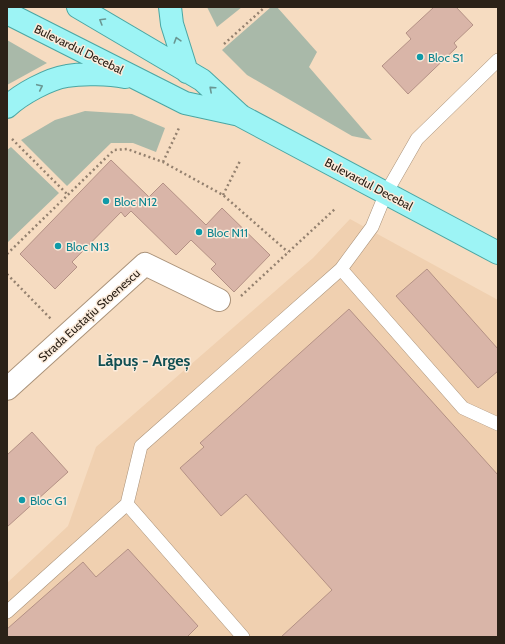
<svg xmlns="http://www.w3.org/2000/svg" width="505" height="644" viewBox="0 0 505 644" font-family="Cabin,sans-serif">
  <rect width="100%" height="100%" fill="#f6dcc1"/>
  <path fill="#f0d0b0" d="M350 219 498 300V637H7V583L68 526 96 447 313 258Z"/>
  <path fill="#a9b9a9" d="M207 7H242L217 27Z
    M271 7H277L317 52 309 67 372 140 352 136 247 75 222 50Z
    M7 40 47 63 7 85Z
    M85 111 132 114 165 128 156 152 133 143H111L67 186 21 140 55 120Z
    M11 147 59 193 7 243V150Z"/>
  <path fill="#d9b5a8" stroke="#b49185" d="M434 7H456L473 25 454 43 457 47 408 94 382 66 411 39 406 33Z
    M111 160 149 197 163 183 206 225 222 208 270 255 234 292 211 269 216 264 191 240 176 255 131 211 125 217 121 212 72 262 77 267 55 289 20 254Z
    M427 269 498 349V371L478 388 396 296Z
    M349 309 498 475V637H281L332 590 246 494 221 516 180 468 204 447 200 443Z
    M32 432 68 472 7 527V455Z
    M128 549 198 626 187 637H7V629L83 562 96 577Z"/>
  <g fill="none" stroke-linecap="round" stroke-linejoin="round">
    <defs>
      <path id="service" d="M341 269 463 408 498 424
        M127 504 243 637
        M7 612 127 504 141 446 341 269 372 227 386 193 417 139 498 60"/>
      <path id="minor" d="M7 389 145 264 219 300"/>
      <path id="primary" d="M78 7 202 80 241 116 498 253
        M170 7 172 24 187 72
        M7 13 185 103 240 115
        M7 107C21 94 48 79 67 76 82 73 110 74 125 77"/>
    </defs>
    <use href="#service" stroke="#aa9279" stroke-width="14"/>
    <use href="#minor" stroke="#aa9279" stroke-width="24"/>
    <use href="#primary" stroke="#4ba6a3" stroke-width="24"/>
    <path stroke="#94816f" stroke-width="2.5" stroke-dasharray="2 3" stroke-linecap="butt" d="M224 44 265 7
      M12 139 68 195
      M163 162 179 128
      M223 195 240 161
      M7 254 114 150 127 149 163 162 223 195 288 252
      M7 274 51 319
      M241 296 336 208"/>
    <use href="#service" stroke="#fff" stroke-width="13"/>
    <use href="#minor" stroke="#fff" stroke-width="22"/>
    <use href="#primary" stroke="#9df4f5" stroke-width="22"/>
  </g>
  <defs><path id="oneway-chevron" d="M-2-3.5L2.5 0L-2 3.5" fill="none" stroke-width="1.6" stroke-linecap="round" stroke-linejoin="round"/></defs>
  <g stroke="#6a9692">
    <use href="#oneway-chevron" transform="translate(102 21) rotate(-149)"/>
    <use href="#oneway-chevron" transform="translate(177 40) rotate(-107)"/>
    <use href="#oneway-chevron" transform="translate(40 87) rotate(-25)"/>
    <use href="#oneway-chevron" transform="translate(212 89) rotate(-138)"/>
  </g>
  <g fill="#0f9aa8" stroke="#fbebdb" stroke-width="1.5">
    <circle cx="420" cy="57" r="4"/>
    <circle cx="106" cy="201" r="4"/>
    <circle cx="199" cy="232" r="4"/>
    <circle cx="58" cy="246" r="4"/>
    <circle cx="22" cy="500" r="4"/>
  </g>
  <g text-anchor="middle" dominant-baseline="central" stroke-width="3" stroke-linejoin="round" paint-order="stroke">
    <g font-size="12" fill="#2c2218" stroke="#fbebdb">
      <text transform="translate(79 49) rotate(26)">Bulevardul Decebal</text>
      <text transform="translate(369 184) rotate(28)">Bulevardul Decebal</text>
      <text transform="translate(89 315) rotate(-42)">Strada Eustațiu Stoenescu</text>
    </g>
    <g font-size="12" fill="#0d838f" stroke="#fbebdb" text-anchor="start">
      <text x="428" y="57">Bloc S1</text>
      <text x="114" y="201">Bloc N12</text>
      <text x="207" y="232">Bloc N11</text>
      <text x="66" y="246">Bloc N13</text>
      <text x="30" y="500">Bloc G1</text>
    </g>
    <g font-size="16" font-weight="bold" fill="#114f52" stroke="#fbebdb">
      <text x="144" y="360">Lăpuș - Argeș</text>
    </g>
  </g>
  <rect width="505" height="644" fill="none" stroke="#2c2218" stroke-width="16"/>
</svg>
